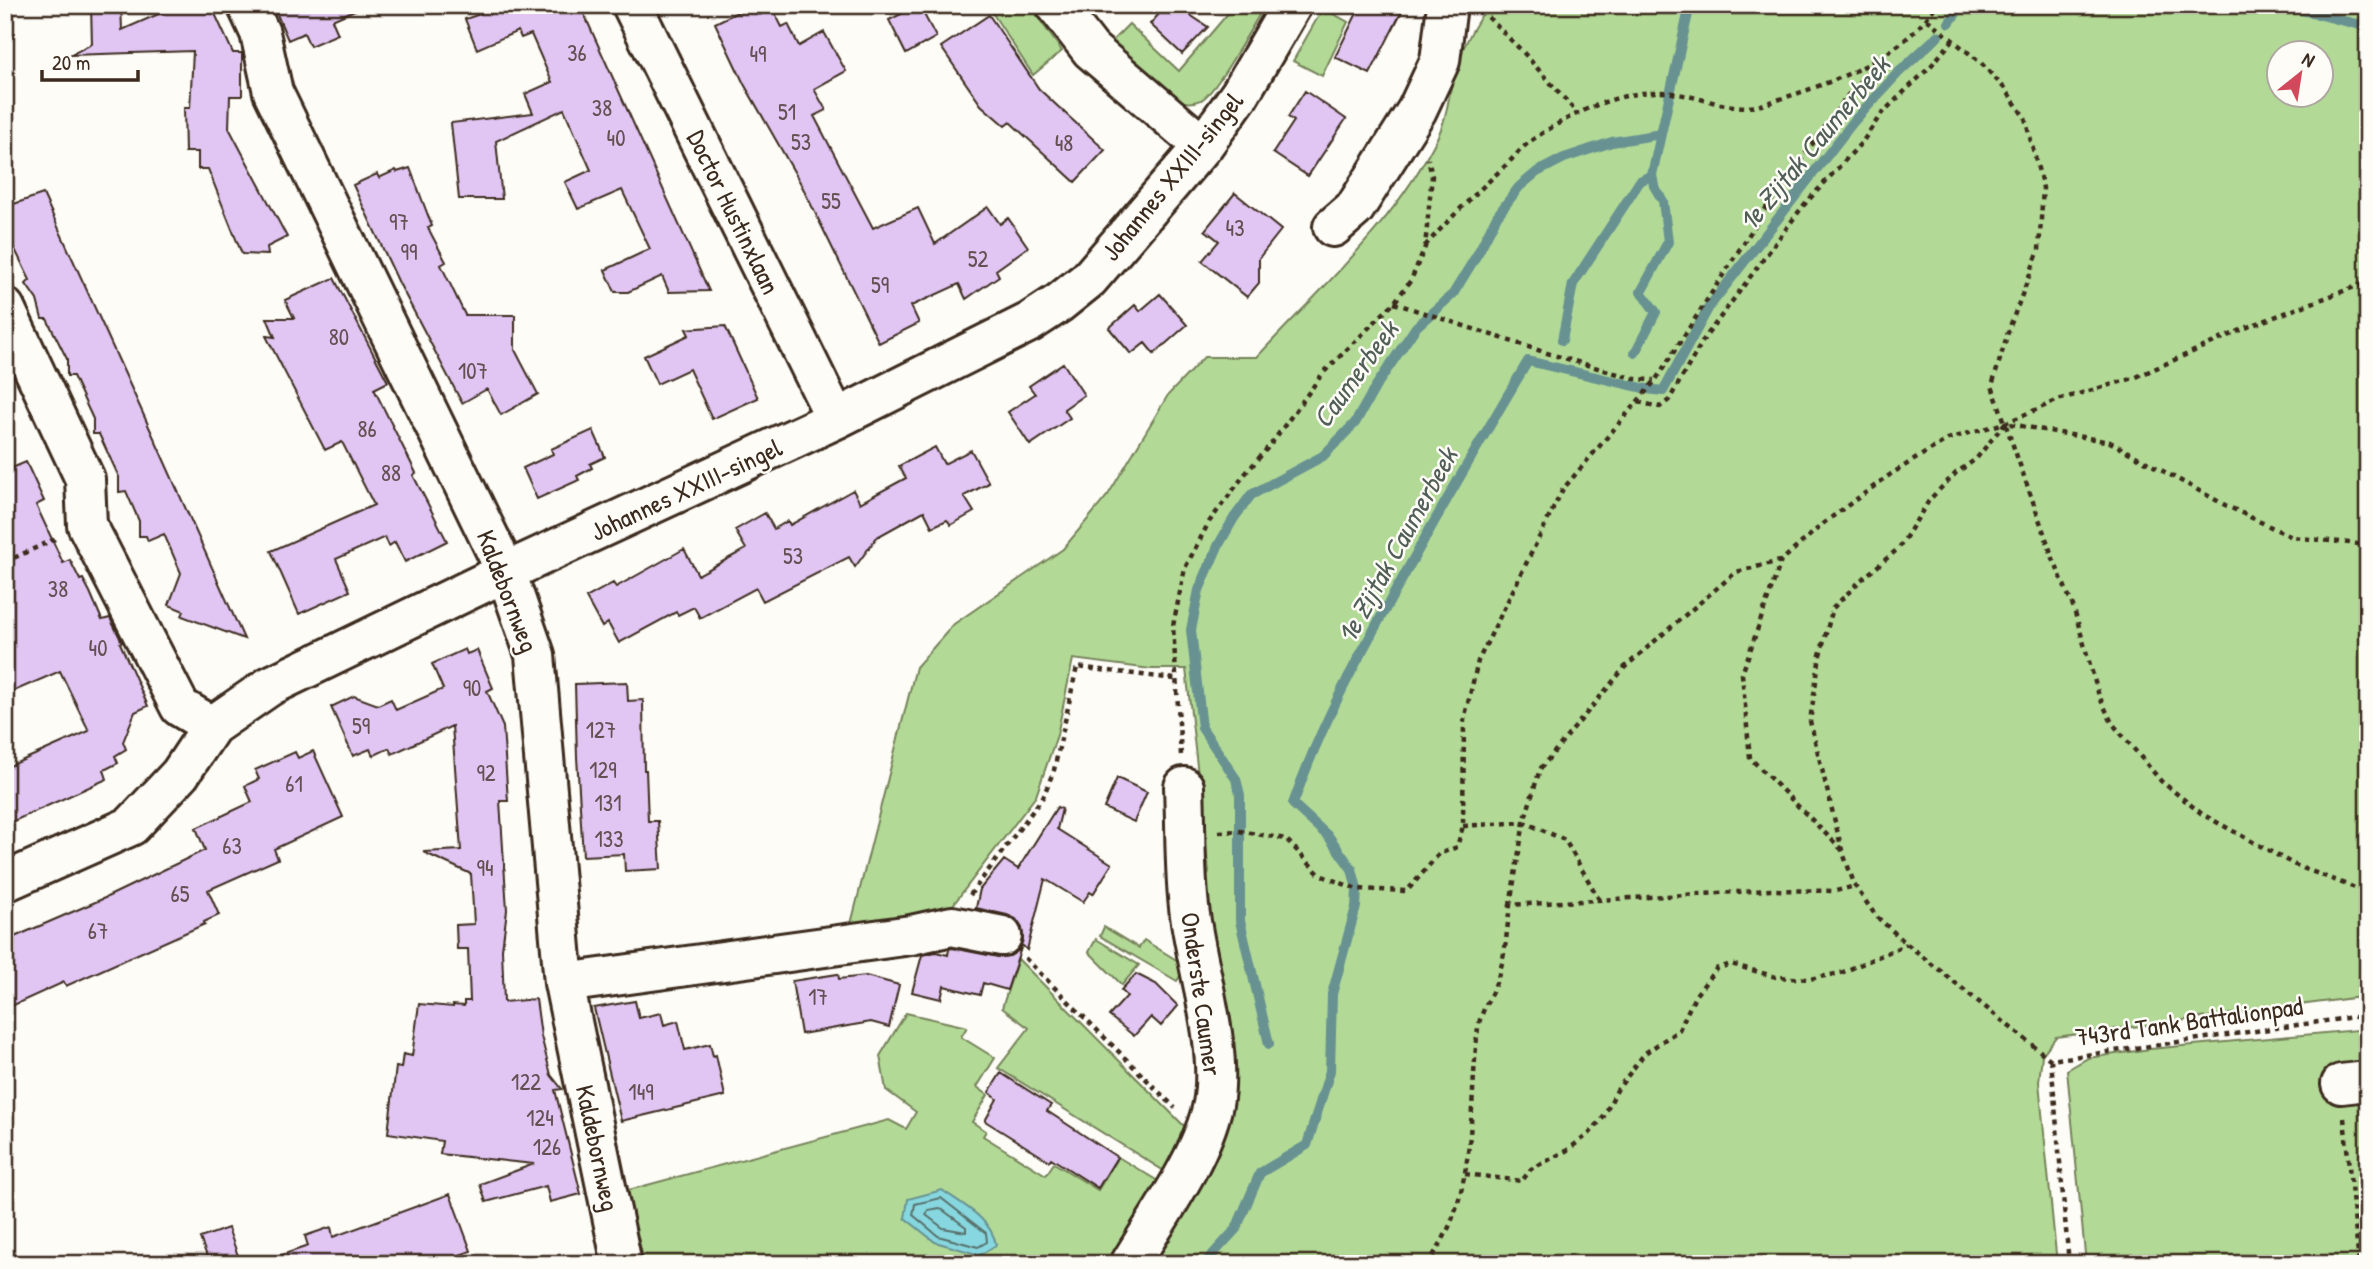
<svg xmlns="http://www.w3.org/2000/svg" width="2373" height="1269" viewBox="0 0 2373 1269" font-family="'Patrick Hand',sans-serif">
  <rect width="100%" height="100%" fill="#fdfcf7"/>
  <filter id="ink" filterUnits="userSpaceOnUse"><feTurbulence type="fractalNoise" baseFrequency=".0143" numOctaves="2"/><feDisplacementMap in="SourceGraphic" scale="14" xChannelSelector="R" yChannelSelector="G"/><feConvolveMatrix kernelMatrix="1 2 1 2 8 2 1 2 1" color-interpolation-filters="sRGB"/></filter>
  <g filter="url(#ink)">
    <path fill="#b2da96" stroke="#76825a" stroke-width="2" fill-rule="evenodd" d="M998 5H1029L1062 51 1033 75 991 11Z
      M1235 5H1265C1254 23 1216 93 1201 100 1191 104 1184 103 1175 98L1111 42 1129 24 1179 71Z
      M1489 5H2368V996L2056 1037 2042 1055 2039 1082 2057 1264H1142L1225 1128 1201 890 1209 872 1186 669H1151L1073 659 1057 735 1036 796 949 910 850 928 916 667 954 624 1063 549 1108 495 1168 395 1204 357H1257C1321 288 1398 220 1439 134 1449 113 1449 88 1456 66 1464 45 1475 23 1489 5ZM2278 52H2320V94H2278Z
      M1323 8 1348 22 1322 76 1293 61Z
      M1104 927 1139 948 1144 940 1183 964 1182 973 1177 981 1100 936Z
      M1096 939 1139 965 1122 985 1089 952Z
      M1018 959 1197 1139 1174 1177 998 1068 1029 1028 1002 1008Z
      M906 1013 967 1027 961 1037 995 1058 977 1087 988 1095 972 1122 986 1131 983 1136 1046 1175 1054 1163 1098 1190 1118 1157 1168 1187 1122 1264H645L625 1191 889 1120 906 1129 916 1112 886 1090 880 1056Z
      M2368 1029V1264H2086L2067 1070 2088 1058 2150 1049Z"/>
    <path fill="#86d7df" stroke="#689292" stroke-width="2" d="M942 1190C962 1204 992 1219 996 1245L980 1255 935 1242 905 1218 908 1199Z"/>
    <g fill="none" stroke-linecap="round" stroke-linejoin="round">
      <path stroke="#596f6b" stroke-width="2" d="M941 1198 986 1233 987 1242 978 1247 938 1236 913 1215 915 1204Z
        M940 1208 966 1227V1232L943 1228 926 1215 928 1210Z"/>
      <path stroke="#689292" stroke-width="10" d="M2282 5 2368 27
        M1949 23 1962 5
        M1562 340 1573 284 1640 181 1652 175 1661 134
        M1635 353 1656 312 1641 292 1668 242 1663 201 1654 186 1652 175
        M1269 1044 1240 921V795L1236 779 1202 728 1191 630 1199 590 1218 546 1234 518 1251 495 1323 456 1355 423 1376 386 1416 327 1453 294 1478 253 1497 216 1519 187 1537 172 1564 158 1612 142 1661 134 1690 5
        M1204 1264 1236 1229 1260 1173 1307 1145 1330 1071 1332 994 1356 907 1357 889 1352 869 1329 837 1293 804C1320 726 1359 655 1400 583 1441 508 1484 435 1528 361L1647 389 1663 391 1709 307 1854 121 1898 73 1938 36"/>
    </g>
    <path fill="#e1c6f4" stroke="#3b2a1e" stroke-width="2" d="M121 5 122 30 179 5H211L233 53H242V96H230L229 128 287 237 267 247 268 255 242 254 208 169H198V152H185L184 108H190L193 51 70 55 92 44 91 6Z
      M273 5H366L332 20 338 34 310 46 304 33 288 40Z
      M477 5H580L709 291 669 292 662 276 628 292H615L605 270 650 249 622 190 578 209 565 182 591 170 564 109 496 141 502 199H459L451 123 533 113 525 94 552 82 531 34 521 38 518 31 477 49 465 19 480 14Z
      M752 5H754L759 15 773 9 782 27 788 24 799 46 824 32 835 52 846 71 814 89 826 110 814 116 873 228 918 208 935 244 988 207 1000 224 1008 218 1028 247 996 270 999 276 966 299 959 284 911 306 919 323 879 343 801 184 744 84 715 23Z
      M919 5 936 37 906 54 889 20Z
      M1167 5H1175L1208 27 1182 54 1150 24Z
      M1361 5H1405L1370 74 1335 57Z
      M989 15 1039 89 1105 150 1075 182 1010 122 1005 126 981 105 941 47Z
      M1305 91 1346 119 1308 176 1273 153 1294 121 1288 117Z
      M410 168 432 226 428 228 446 262 441 265 465 315H515V350L538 394 501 415 487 389 462 403 399 283 353 185 377 174 379 178 396 170 397 172Z
      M1235 193 1281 230 1259 258V283L1247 297 1202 261 1219 241 1205 230Z
      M43 194 155 440 244 639 182 616 184 611 169 605 181 573 164 534 148 541 146 536H139V521L126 491 119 492V477L99 434H93V419L73 376H67V359L47 319H42L37 300 26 284 30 280 5 229V207Z
      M334 278 388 382 374 389 416 473 413 475 447 541 405 562 395 542 389 546 385 537 336 559 350 591 299 614 271 551 374 505 342 442 325 450 266 336 275 337 267 318H294L285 300Z
      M1160 294 1187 325 1154 354 1145 343 1131 354 1109 328 1135 305 1140 311Z
      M725 326 758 398 712 419 689 369 657 384 644 356 689 335 686 329Z
      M1063 363 1084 395 1064 409 1070 418 1030 445 1008 412 1035 394 1029 386Z
      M593 430 605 457 590 464 592 468 577 476 579 480 537 499 523 468 553 454 551 449Z
      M935 447 944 464 971 450 989 483 964 496 974 512 951 525 947 520 932 527 924 511 877 537 855 567 849 557 763 601 756 588 700 618 694 607 678 615 676 612 619 643 608 623 602 627 586 598 613 583 616 587 684 549 698 575 746 549 735 530 765 513 774 529 788 521 790 525 853 490 860 503 906 478 899 466Z
      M26 462 44 501 36 505 63 563 70 560 80 580 83 579 90 592 102 620 110 618 122 642 120 643 148 706 135 712 123 742 126 749 115 756 118 763 104 770 107 779 5 825V768L89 731 60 671 5 695V471Z
      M465 649 467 654 477 650 493 688 487 691 503 727 508 801H500L507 910 502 949 504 1002 536 999 541 1036 551 1075 562 1089 555 1090 581 1194 550 1202 546 1186 486 1202 480 1184 534 1164 440 1154 442 1141 388 1133 396 1067 401 1068 403 1054 412 1056 419 1004 453 1007V1005L464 1006V1001H470L468 949H457L456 925 474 924 471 874 423 852 461 850 452 726 392 754 389 748 373 756 370 749 353 756 331 707 354 696 378 705 391 699 396 710 443 689 432 664Z
      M627 682 628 701 643 700 644 770H646L648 821H658L661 869 625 871 624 854 583 856 577 757 575 684Z
      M313 751 343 817 274 849 278 859 208 890 219 915 204 922 205 924 66 986 64 982 5 1009V941L107 897 205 850 196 828 252 802 245 786 259 779 255 770 295 752 298 758Z
      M1117 778 1147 792 1134 822 1104 808Z
      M1057 807 1062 809 1057 829 1112 864 1093 894 1090 892 1083 902 1045 879 1027 950 1022 945 1007 990 983 983 980 995 944 986 941 999 912 992 922 955 936 952 948 955 949 949 952 948 998 957 1010 956 1019 950 1023 940 1022 928 1016 919 1007 915 976 908 980 889 1004 860 1018 869Z
      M838 974 839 979 866 976 899 985 889 1027 871 1022 801 1034 792 981Z
      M1136 974 1156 984 1178 1006 1161 1026 1151 1017 1134 1036 1109 1016 1127 996 1121 990Z
      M635 1001 639 1018 661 1013 664 1025 678 1021 685 1050 710 1044 713 1056 716 1055 725 1096 621 1121 594 1008Z
      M1001 1073 1051 1105 1047 1111 1117 1157 1098 1188 1051 1158 1049 1161 985 1121 997 1099 989 1092Z
      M450 1194 471 1251 435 1264H267V1260L308 1246 305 1236 331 1227 333 1237Z
      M228 1228 241 1264H210L200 1238Z"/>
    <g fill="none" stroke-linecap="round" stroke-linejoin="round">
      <defs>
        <path id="minor" d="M247 5 260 33 273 92 506 572 535 655 564 983 622 1264
          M632 5 836 419
          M1056 5 1091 50 1203 146
          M1333 227 1355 208 1417 110 1440 61 1447 5
          M5 308 85 479 87 525 180 707 212 726
          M5 882 131 826 180 774 212 726 270 686 506 572 836 419 1030 322 1059 303 1089 279 1203 146 1240 94 1292 5
          M564 983 911 935 952 926 1002 936
          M2341 1084 2368 1081
          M1130 1264C1158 1217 1202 1157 1213 1104 1223 1049 1198 972 1190 915 1184 873 1186 829 1184 787"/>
      </defs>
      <use href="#minor" stroke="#3b2a1e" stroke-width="44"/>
      <path stroke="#3b2a1e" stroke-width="4.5" stroke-dasharray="5 5" stroke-linecap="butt" d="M1481 10 1523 52 1578 114
        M1927 19 1981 63 2006 90 2025 118 2043 188 2039 250 2009 329 1992 386 2054 561 2073 606 2099 696 2112 723 2161 781 2202 814 2295 865 2368 893
        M1425 246C1450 218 1476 193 1504 167 1514 158 1523 145 1535 138 1569 115 1616 92 1658 92 1692 92 1723 111 1758 106 1819 87 1900 63 1936 5
        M1394 303 1547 353 1635 379 1654 380
        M1638 402 1660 407 1669 400 1704 339 1803 206 1863 141 1881 114 1930 67 1953 40
        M5 562 55 539
        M1181 755 1173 626 1185 568 1209 522 1245 474 1271 444 1323 373 1394 303 1411 280 1425 247 1432 176 1428 159
        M1463 826 1524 822 1565 840 1600 901
        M1219 832 1239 831 1286 839 1320 875 1357 889 1407 891 1439 854 1457 847 1463 826 1464 720 1478 661 1563 489 1655 381 1768 205 1851 91 1880 59
        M1842 850 1750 758 1742 674 1781 561 1825 522 1891 474 1948 439 2005 423 2061 399 2134 378 2250 326 2368 282
        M970 895 1043 797 1054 770 1077 667 1175 679
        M1510 905 1524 822 1540 769 1625 667 1663 634 1736 572 1780 561
        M1025 958 1175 1108
        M2051 1060 1907 944 1876 916 1855 886 1842 850 1810 721 1820 655 1833 608 1860 581 1899 548 1930 499 1956 473 1976 459 2005 423 2110 442 2225 505 2292 537 2368 545
        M2344 1118 2359 1264
        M1465 1174 1522 1181 1531 1169 1566 1151 1589 1134 1603 1118 1617 1090 1645 1053 1679 1030 1695 996 1716 969 1731 964 1776 977 1809 979 1841 973 1907 944
        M1427 1264C1479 1197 1468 1108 1478 1028 1481 1010 1494 992 1499 974 1506 952 1507 928 1510 905L1771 890 1836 891 1855 886
        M2069 1264 2051 1060 2368 1015"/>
      <use href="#minor" stroke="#fdfcf7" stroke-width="38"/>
    </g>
  </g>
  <g text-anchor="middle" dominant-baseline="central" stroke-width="5" stroke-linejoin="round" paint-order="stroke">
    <g font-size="23" fill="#645154">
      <text x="577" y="52">36</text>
      <text x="758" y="53">49</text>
      <text x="602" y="107">38</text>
      <text x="787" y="111">51</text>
      <text x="616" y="137">40</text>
      <text x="801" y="141">53</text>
      <text x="1064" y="142">48</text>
      <text x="831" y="200">55</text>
      <text x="399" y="221">97</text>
      <text x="1235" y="227">43</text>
      <text x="409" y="251">99</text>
      <text x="978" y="258">52</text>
      <text x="880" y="284">59</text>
      <text x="339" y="336">80</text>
      <text x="473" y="370">107</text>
      <text x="367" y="428">86</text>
      <text x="391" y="472">88</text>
      <text x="793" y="555">53</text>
      <text x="58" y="588">38</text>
      <text x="98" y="647">40</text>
      <text x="472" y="687">90</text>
      <text x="361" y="725">59</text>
      <text x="601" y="729">127</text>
      <text x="603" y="769">129</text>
      <text x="486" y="772">92</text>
      <text x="294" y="783">61</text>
      <text x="608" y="802">131</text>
      <text x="609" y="838">133</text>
      <text x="232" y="845">63</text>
      <text x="485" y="867">94</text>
      <text x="180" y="893">65</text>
      <text x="98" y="930">67</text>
      <text x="818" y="996">17</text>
      <text x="526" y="1081">122</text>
      <text x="641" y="1091">149</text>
      <text x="540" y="1117">124</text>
      <text x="547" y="1146">126</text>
    </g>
    <g font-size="26" fill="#3b2a1e" stroke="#fdfcf7">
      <text transform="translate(1172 176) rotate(-51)">Johannes XXIII-singel</text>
      <text transform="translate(734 212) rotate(64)">Doctor Hustinxlaan</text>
      <text transform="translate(686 489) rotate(-25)">Johannes XXIII-singel</text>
      <text transform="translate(508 591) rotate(69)">Kaldebornweg</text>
      <text transform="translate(1202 994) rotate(82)">Onderste Caumer</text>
      <text transform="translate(2189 1021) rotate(-8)">743rd Tank Battalionpad</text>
      <text transform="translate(598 1148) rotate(78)">Kaldebornweg</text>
    </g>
    <g font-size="28" font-style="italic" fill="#525e58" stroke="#fdfcf7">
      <text transform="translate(1814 143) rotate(-50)">1e Zijtak Caumerbeek</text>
      <text transform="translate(1355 374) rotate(-54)">Caumerbeek</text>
      <text transform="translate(1397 545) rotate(-61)">1e Zijtak Caumerbeek</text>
    </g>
  </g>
  <rect width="2373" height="1269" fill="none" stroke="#fdfcf7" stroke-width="28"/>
  <rect x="14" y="14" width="2345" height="1241" fill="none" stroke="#3b2a1e" stroke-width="2.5" filter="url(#ink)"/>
  <g transform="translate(2300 74) rotate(30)"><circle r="33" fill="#fdfcf7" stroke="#afa8a0" stroke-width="2"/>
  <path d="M0-5L12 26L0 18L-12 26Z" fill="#d1495b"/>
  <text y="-10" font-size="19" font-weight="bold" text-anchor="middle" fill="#3b2a1e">N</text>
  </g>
  <path d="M42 70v10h96v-10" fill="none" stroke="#3b2a1e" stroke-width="3.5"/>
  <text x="52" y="70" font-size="21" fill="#3b2a1e" stroke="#fdfcf7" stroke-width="5" paint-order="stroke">20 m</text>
</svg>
